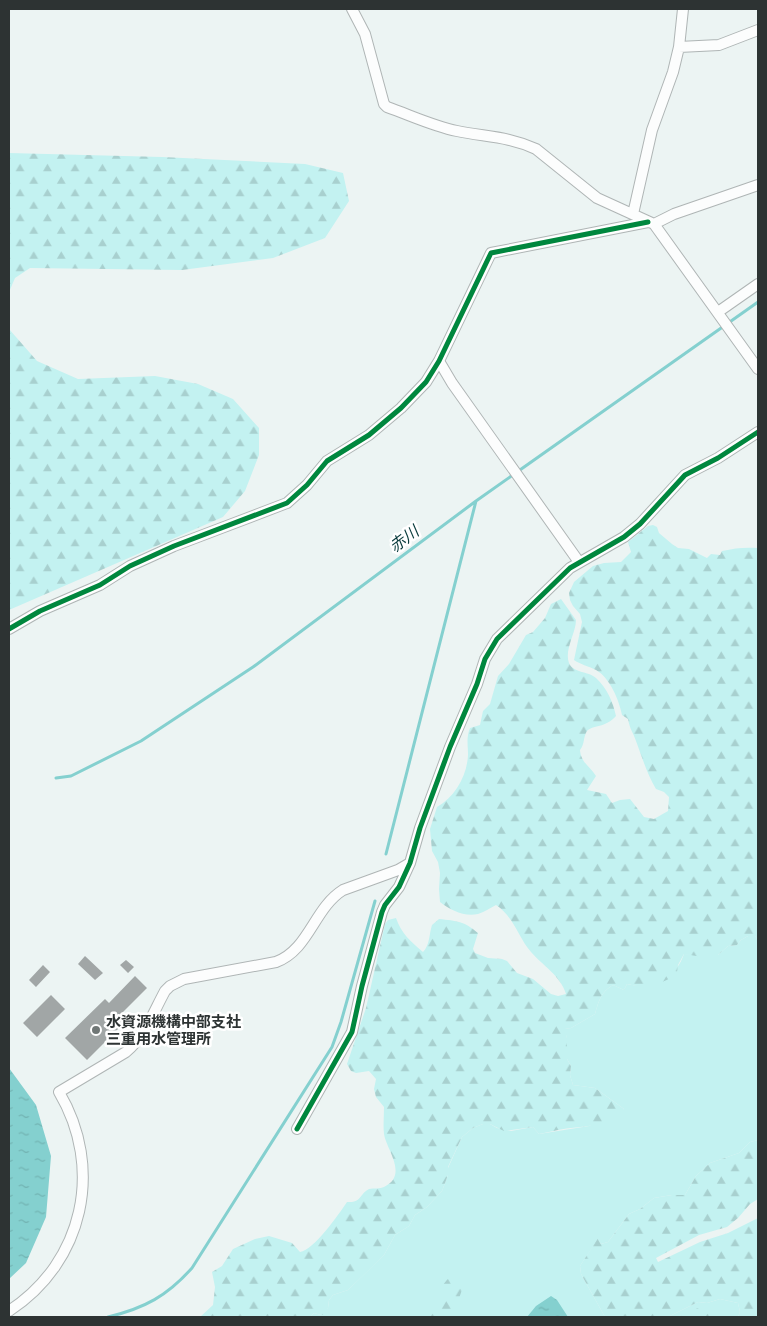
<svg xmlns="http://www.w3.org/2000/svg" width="767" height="1326" viewBox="0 0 767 1326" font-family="'Public Sans','Noto Sans JP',sans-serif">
  <defs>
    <pattern id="forest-firs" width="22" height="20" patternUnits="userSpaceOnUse" patternTransform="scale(1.25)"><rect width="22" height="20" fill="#c3f2f1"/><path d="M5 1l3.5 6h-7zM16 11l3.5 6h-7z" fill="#a8d0cf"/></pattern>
    <pattern id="water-ripples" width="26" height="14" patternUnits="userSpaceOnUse" patternTransform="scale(1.25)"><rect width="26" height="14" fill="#84d0cf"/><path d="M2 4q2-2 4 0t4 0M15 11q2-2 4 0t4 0" fill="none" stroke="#72b3b2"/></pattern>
  </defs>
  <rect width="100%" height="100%" fill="#ecf4f3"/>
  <path fill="#c3f2f1" d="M748 936H755L758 940V1140L750 1142 739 1153 710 1163 696 1176 685 1195H672L654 1198 640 1209 629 1214 608 1242 601 1244 598 1239 580 1266 581 1274 605 1317H310L314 1313 321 1315 328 1308 329 1300 333 1295 348 1290 384 1255 395 1235 409 1226 415 1215 427 1207 442 1191 448 1175V1168L462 1137 473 1128 483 1124H490L497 1128 511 1131 533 1127 539 1134 589 1126 624 1109 595 1088 573 1085 570 1075 571 1066 567 1059V1038L564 1029 571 1028 595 1014C599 1001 600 993 613 985L624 990 627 984C652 990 675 980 684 954L718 955 728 946 737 945 741 940Z
    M720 1299 738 1303 740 1312 738 1317H668L698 1302 707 1303Z"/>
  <path fill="url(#forest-firs)" d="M9 153 162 157 305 164 343 173 349 201 325 238 273 258 182 270 30 268 15 278 9 292Z
    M9 329 37 361 78 379 155 376 198 384 233 399 259 428V455L245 491 223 517 9 610Z
    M653 525 657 527 659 533 672 544 678 548 689 549 707 558 711 554 720 555 722 551C735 548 745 547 758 548V940L755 936H748L741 940 737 945 728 946 718 955 709 958 684 954 678 965 677 972 671 978 660 983 649 986H637L627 984 624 990 613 985C600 993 599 1001 595 1014L571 1028 565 1029 567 1038V1059L571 1066 570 1075 573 1085 595 1088 624 1109C611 1129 580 1125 558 1130 552 1131 546 1133 539 1134L533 1127 504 1131 490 1124H483L473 1128 462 1137 448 1167V1175L442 1191 427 1207 415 1215 409 1226 395 1235 384 1255 371 1268 348 1290 333 1295 329 1300 328 1308 325 1314 321 1315 314 1313 310 1317H200L213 1305 215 1287 212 1272 222 1266 233 1249 255 1239 269 1236 292 1243 300 1252C314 1250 339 1214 347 1202 362 1203 359 1194 369 1189 374 1188 380 1189 384 1187 409 1175 386 1149 384 1134 383 1125 384 1116 384 1107L376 1097 374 1089 376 1079 369 1071 356 1073 351 1071 347 1064 366 1008 385 924 388 920 396 918C401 933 411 942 423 952 430 945 429 934 432 925L439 919C457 921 464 921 478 933L473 949 475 953 488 958 502 959 507 961 517 973 533 979 551 994 558 996 566 994C560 975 543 966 531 952 518 937 514 917 496 905 490 908 484 912 478 914 464 917 450 910 440 902L439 889 440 873 438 862 432 851 430 829 437 807C455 797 467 776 468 755 468 745 466 738 470 728L480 725 483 711 490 704 498 676 509 664 526 635 533 632 545 618 551 604 561 599 576 620C576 633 564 650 569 663 573 673 588 671 596 678 607 688 613 702 616 716 606 728 592 725 587 731 583 737 585 744 580 750 581 763 590 766 596 776L587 790 606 794 612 803 620 800 630 799 644 817 654 819 668 811 669 797 664 792 656 789C647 774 642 757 636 741 633 732 630 730 628 719L622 715C619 700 610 678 596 670 589 666 581 665 574 660L582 622 580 614 573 606 570 600 569 593 574 582 593 566 604 563 621 562 631 552 628 542 648 526Z
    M758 1140V1199L750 1204 738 1218 727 1227 699 1235 656 1258 658 1262 700 1242 728 1233 758 1218V1317H738L740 1312 738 1303 720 1299 707 1303 698 1302 668 1317H605L581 1274 580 1266 598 1238 601 1244 608 1242 629 1214 640 1209 654 1198 672 1195H685L696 1176 710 1163 739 1153 750 1142Z
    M455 1274 463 1287 457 1304 443 1317H414L417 1312 435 1304C440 1291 442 1281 455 1274Z
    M700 1307H710L715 1309 714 1317H679Z"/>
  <path fill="url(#water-ripples)" d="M9 1068 36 1105 51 1156 46 1217 26 1263 9 1279Z
    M551 1296 557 1300 568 1317H527L536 1306Z"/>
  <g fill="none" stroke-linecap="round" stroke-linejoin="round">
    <path stroke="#84d0cf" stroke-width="3" d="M56 778 71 776 141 741 253 667 476 501 758 302
      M386 854 476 501
      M108 1317C145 1308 167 1296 192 1268L332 1047 341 1022 375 901"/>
  </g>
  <path fill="#a1a6a6" d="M85 956 103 973 95 980 78 964Z
    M126 960 134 967 128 973 120 965Z
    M43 965 50 972 36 987 29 980Z
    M135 976 147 988 120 1015 126 1021 87 1060 65 1038 105 999 109 1003Z
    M51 995 65 1009 37 1037 23 1023Z"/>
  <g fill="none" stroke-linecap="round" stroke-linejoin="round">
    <defs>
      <path id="minor" d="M352 9 365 34 384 104 387 107C410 115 433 126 457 131 485 137 508 136 536 149L597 198 654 224 758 369
        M679 47 719 45 758 30
        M633 214 652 130 673 72 679 47 683 9
        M654 224 674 214 758 185
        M718 312 758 284
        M439 361 452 383 579 562
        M9 629 40 611 100 585 130 566 174 546 287 503 307 485 327 461 369 435 401 408 426 382 439 361 491 253 648 222
        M297 1129 352 1032 362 986 382 912 385 905 399 887 410 863 420 828 450 747 477 684 485 659 497 639 570 568 624 537 640 524 685 475 718 458 758 432
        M9 1311C84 1262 104 1168 59 1092L126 1052C145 1036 153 1013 165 991L170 986 184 979 276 962C309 950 314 908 343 890L398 870 410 863"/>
    </defs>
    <use href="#minor" stroke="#afb5b5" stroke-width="12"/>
    <use href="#minor" stroke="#fcfdfd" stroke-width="10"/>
    <defs>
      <path id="cycleway" d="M9 629 40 611 100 585 130 566 174 546 287 503 307 485 327 461 369 435 401 408 426 382 439 361 491 253 648 222
        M297 1129 352 1032 362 986 382 912 385 905 399 887 410 863 420 828 450 747 477 684 485 659 497 639 570 568 624 537 640 524 685 475 718 458 758 432"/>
    </defs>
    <use href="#cycleway" stroke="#fff" stroke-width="8"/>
    <use href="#cycleway" stroke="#00873e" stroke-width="5"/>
  </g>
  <circle fill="#707776" stroke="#fff" stroke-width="2" cx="96" cy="1030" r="5"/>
  <g text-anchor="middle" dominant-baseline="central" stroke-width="5" stroke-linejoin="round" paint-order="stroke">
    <g font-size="15" font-weight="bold" fill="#2d3333" stroke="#fff" text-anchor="start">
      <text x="106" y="1021">水資源機構中部支社<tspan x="106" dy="17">三重用水管理所</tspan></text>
    </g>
    <g font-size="16" font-style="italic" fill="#093b3c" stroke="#fff">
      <text transform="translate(404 539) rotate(-37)">赤川</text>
    </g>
  </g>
  <rect width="767" height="1326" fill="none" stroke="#2d3333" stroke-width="20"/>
</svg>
